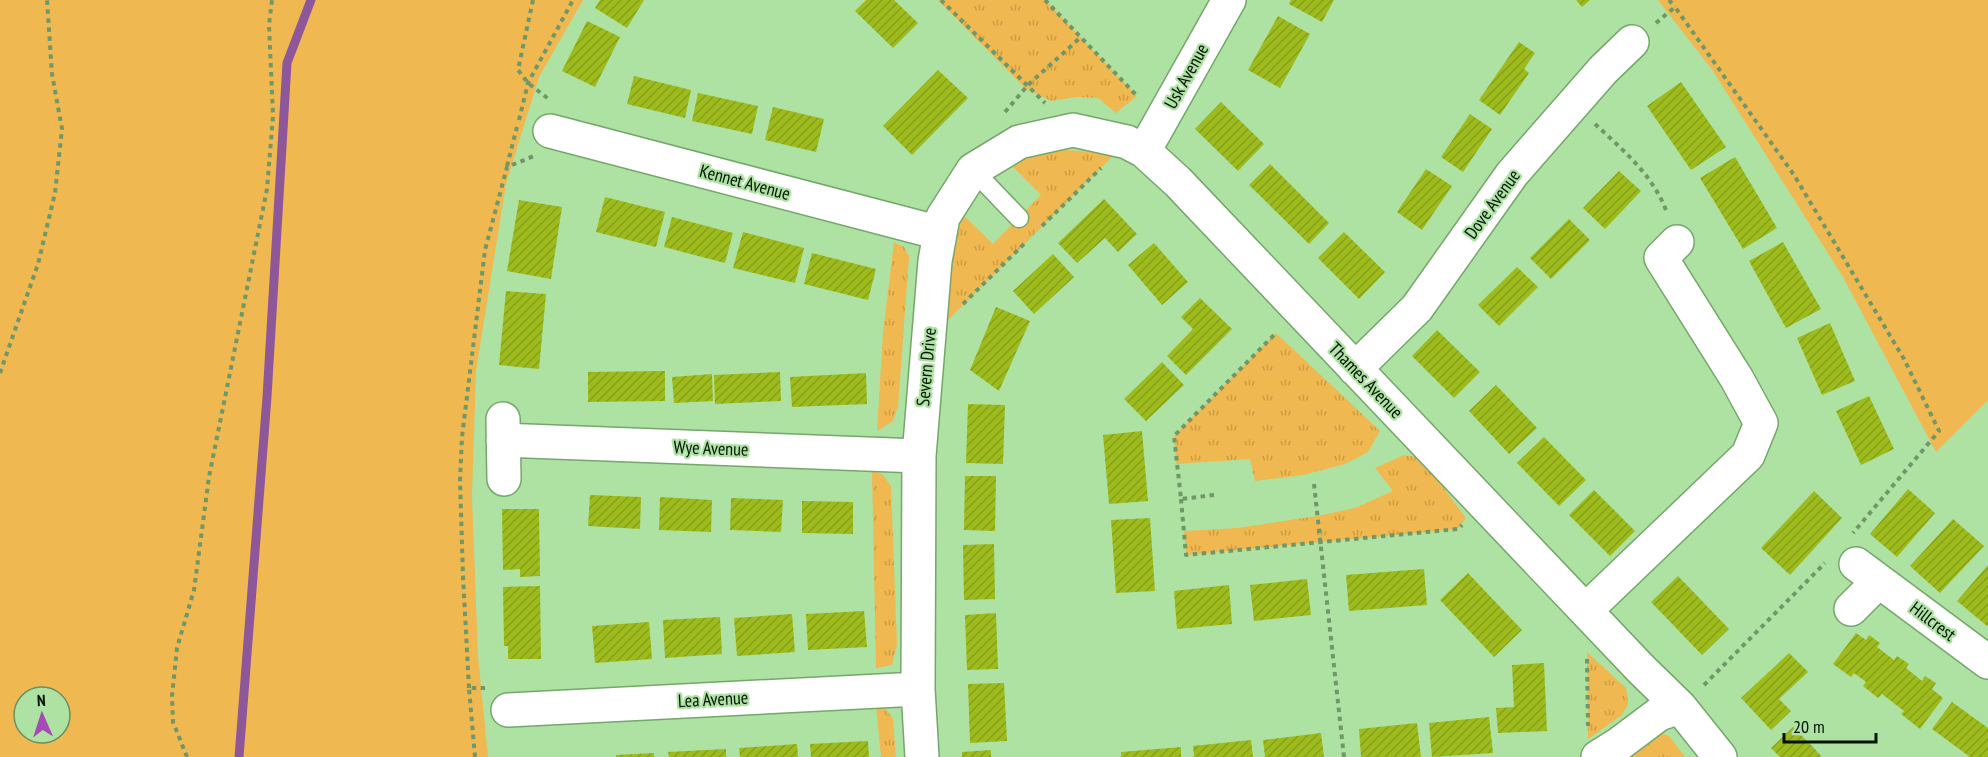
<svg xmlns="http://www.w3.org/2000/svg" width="1988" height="757" viewBox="0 0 1988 757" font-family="'PT Sans Narrow',sans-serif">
  <defs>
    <pattern id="grass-tufts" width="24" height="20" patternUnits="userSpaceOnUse" patternTransform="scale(1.5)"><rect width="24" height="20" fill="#f0b850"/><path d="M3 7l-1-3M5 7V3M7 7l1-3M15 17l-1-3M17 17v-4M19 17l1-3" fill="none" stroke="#cc9d44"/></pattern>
    <pattern id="building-hatch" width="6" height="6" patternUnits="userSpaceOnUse" patternTransform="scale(1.5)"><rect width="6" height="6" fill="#9ebb1d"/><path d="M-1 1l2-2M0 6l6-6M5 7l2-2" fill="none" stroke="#86a019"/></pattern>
  </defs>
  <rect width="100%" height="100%" fill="#ade2a3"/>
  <path fill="url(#grass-tufts)" d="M938 0H1045L1137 96 1116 113 1098 98 1077 97 1051 101 1025 88Z
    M1067 150 1115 154 939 329 955 241 963 215 993 244 1041 195 1011 165 1027 156Z
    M894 242 904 247 909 256 898 407 893 421 877 431 883 333Z
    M1276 333 1380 431 1368 452 1345 464 1303 475 1255 481 1250 459 1176 464 1174 436Z
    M1404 455 1421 458 1466 518 1458 529 1186 555 1184 531 1237 528 1317 516 1355 508 1393 491 1375 468Z
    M872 470 883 475 891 486 897 645 892 665 876 668Z
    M1587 652 1626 688 1628 704 1622 715 1588 739Z
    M876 706 886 709 893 719 896 757H881Z
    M1660 733 1669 736 1685 757H1621Z"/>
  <path fill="#f0b850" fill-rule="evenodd" d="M0 0H583L539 77 506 184 476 371 472 496 478 656 488 757H0ZM24 697H60V733H24Z
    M1658 0H1988V400L1936 452 1843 277 1713 71Z"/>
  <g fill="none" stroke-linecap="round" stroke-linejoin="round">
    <path stroke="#8e579a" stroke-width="9" d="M239 757 267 397 287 63 311 0"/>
  </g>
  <path fill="url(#building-hatch)" d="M600 0H644L627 28 595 8Z
    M866 0H894L918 23 893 48 855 11Z
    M1291 0H1334L1322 22 1289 4Z
    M1576 0H1590L1582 7Z
    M1278 16 1310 34 1280 88 1248 70Z
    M587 21 620 37 595 87 562 71Z
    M1519 42 1535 53 1524 69 1529 73 1500 115 1479 100Z
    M938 70 968 98 912 155 883 126Z
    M634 76 691 90 685 118 627 104Z
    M1681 82 1726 147 1691 170 1647 106Z
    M698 93 758 106 752 134 692 121Z
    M1221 102 1264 144 1238 171 1195 129Z
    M773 107 824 119 816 152 765 140Z
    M1470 114 1492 129 1463 172 1441 157Z
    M1735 157 1777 228 1743 249 1700 178Z
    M1270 164 1329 223 1309 244 1249 185Z
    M1426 169 1452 186 1422 230 1397 212Z
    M1619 171 1641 191 1605 229 1583 208Z
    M605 197 665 212 656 247 596 232Z
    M1104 199 1137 234 1118 252 1105 238 1077 263 1058 243Z
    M519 200 562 207 551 279 507 271Z
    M672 217 733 233 725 263 664 247Z
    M1569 219 1590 240 1551 279 1530 258Z
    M743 232 804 248 795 283 733 268Z
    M1344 232 1385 272 1359 299 1318 258Z
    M1783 242 1821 309 1786 328 1749 261Z
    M1154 243 1188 282 1162 305 1128 265Z
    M812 253 876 269 868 300 804 284Z
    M1053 254 1074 277 1034 314 1013 291Z
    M1517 267 1538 287 1499 326 1478 305Z
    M506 291 546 294 539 369 499 365Z
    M1200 298 1232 329 1186 375 1167 356 1193 329 1181 317Z
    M996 307 1030 321 999 391 970 370Z
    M1830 323 1855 381 1822 395 1797 338Z
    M1437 330 1480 372 1454 398 1412 356Z
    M1162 362 1184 385 1146 421 1124 399Z
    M665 371V401L588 402V372Z
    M780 372 781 401 715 404 714 375Z
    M866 373 867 404 792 407 790 377Z
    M712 374 713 401 674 403 672 377Z
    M1496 385 1537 428 1509 454 1469 411Z
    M1869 396 1894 449 1861 465 1836 411Z
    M968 404 1005 405 1003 464 966 463Z
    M1142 431 1148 501 1109 504 1103 435Z
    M1544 437 1586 480 1559 506 1517 463Z
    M965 476H996L995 531 964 530Z
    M1908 489 1935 513 1897 557 1870 534Z
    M1594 490 1635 531 1610 556 1569 515Z
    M1814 491 1842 518 1790 575 1761 548Z
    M590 495 641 497 640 529 588 526Z
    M660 497 712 500 711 532 659 530Z
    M731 498 783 500 781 532 730 530Z
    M802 501 853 502V534L802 533Z
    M502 509H539L540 576 520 577V569L503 570Z
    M1150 518 1155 591 1116 593 1111 520Z
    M1953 519 1984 546 1940 593 1910 566Z
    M994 544 995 599 964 600 963 545Z
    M1988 565V625L1987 626 1957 601Z
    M1424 569 1427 605 1349 611 1346 575Z
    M1468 573 1522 630 1494 657 1440 600Z
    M1678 576 1729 629 1702 655 1651 602Z
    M1307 579 1311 615 1254 621 1250 585Z
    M1229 585 1232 624 1177 629 1174 591Z
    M540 586 541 659H508V646H504L503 587Z
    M864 611 867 647 808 650 806 614Z
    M996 613 998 669 967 670 965 615Z
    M792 614 795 652 737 656 734 618Z
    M720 617 722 654 665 658 663 620Z
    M649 622 652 659 595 663 592 626Z
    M1856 633 1866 640 1869 635 1880 643 1877 647 1894 660 1897 656 1909 664 1906 668 1922 681 1925 676 1936 683 1932 689 1943 698 1920 729 1901 714 1904 711 1882 694 1878 698 1863 686 1866 682 1854 673 1851 677 1833 664Z
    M1789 653 1808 672 1779 699 1791 711 1771 730 1741 698Z
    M1544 663 1547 731 1498 733 1496 708 1514 707 1512 665Z
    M1004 683 1007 741 970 743 968 684Z
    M1952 702 1988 728V757H1970L1932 729Z
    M1489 717 1493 753 1432 757 1429 723Z
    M1417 723 1421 757H1361L1359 729Z
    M1793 727 1812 746 1822 757H1780L1771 748Z
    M1321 733 1324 757H1265L1263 740Z
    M1251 740 1253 757H1194L1193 746Z
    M868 741 869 757H811L810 744Z
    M797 744 798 757H740L739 748Z
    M1181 747V757H1121V752Z
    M726 749V757H669L668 752Z
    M991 750V757H962V752Z
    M654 753V757H616V755Z"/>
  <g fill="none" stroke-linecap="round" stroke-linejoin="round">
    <defs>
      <path id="lane" d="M973 170 1019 218"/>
      <path id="street" d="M550 131 940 233
        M1144 151 1229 0
        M1355 369 1417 308 1512 174 1603 70 1632 42
        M503 419 504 479
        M503 440 919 456
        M1856 564 1988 662
        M1851 609 1879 581
        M1586 610 1748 455 1761 423 1737 379 1661 258 1677 242
        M508 710 918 689
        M922 757 918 689 919 456 935 261 943 217 973 170 1019 142 1073 130 1127 142 1144 151 1178 182 1641 669 1680 707 1720 757
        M1598 757 1619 744 1659 714 1680 707"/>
    </defs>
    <use href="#lane" stroke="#75a76b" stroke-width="21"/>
    <use href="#street" stroke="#75a76b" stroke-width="36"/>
    <path stroke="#6f9768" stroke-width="4" stroke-dasharray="4.5 4.5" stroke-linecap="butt" d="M533 0 518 70 528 83 550 100
      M941 0 1045 103
      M1045 0 1137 96
      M1669 0 1675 7
      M1656 23 1675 7 1794 175 1904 359 1939 431 1853 533
      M1005 112 1028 85 1081 37
      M519 120 528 83 573 0
      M1595 124C1623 150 1654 176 1667 213
      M507 166 517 127
      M1042 226 1101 168
      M963 304 1026 242
      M0 373 38 264 55 193 62 129 52 74 47 0
      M1314 484 1344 757
      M1214 495 1181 499 1174 436 1277 332
      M1181 499 1186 555 1458 529 1462 525
      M1587 659 1588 726
      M1704 685 1825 563
      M469 688 463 576 460 480 462 437 485 250 507 167 534 156
      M187 757 173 722 172 696 177 648 194 590 209 477 267 189 273 116 269 25 272 0
      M475 757 469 688H485"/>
    <use href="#lane" stroke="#fff" stroke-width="18"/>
    <use href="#street" stroke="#fff" stroke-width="33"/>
  </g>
  <g text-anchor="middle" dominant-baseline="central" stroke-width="4.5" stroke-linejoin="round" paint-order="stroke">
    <g font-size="18" fill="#021200" stroke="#ade2a3">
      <text transform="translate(1186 76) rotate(-61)">Usk Avenue</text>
      <text transform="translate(745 182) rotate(15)">Kennet Avenue</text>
      <text transform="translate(1492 204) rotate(-54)">Dove Avenue</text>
      <text transform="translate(926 367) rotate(-85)">Severn Drive</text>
      <text transform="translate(1366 380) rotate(46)">Thames Avenue</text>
      <text transform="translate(711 448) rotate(2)">Wye Avenue</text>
      <text transform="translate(1933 621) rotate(37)">Hillcrest</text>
      <text transform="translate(713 699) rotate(-3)">Lea Avenue</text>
    </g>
  </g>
  <g transform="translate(42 715) rotate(357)"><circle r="28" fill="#ade2a3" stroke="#698f62" stroke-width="1.5"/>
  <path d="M0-4.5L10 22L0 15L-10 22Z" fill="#a54bb7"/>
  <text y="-9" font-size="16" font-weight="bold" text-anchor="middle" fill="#021200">N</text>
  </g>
  <path d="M1784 733v9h92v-9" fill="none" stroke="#021200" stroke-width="3"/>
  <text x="1793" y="733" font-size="18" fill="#021200" stroke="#ade2a3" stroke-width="4.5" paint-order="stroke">20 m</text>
</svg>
